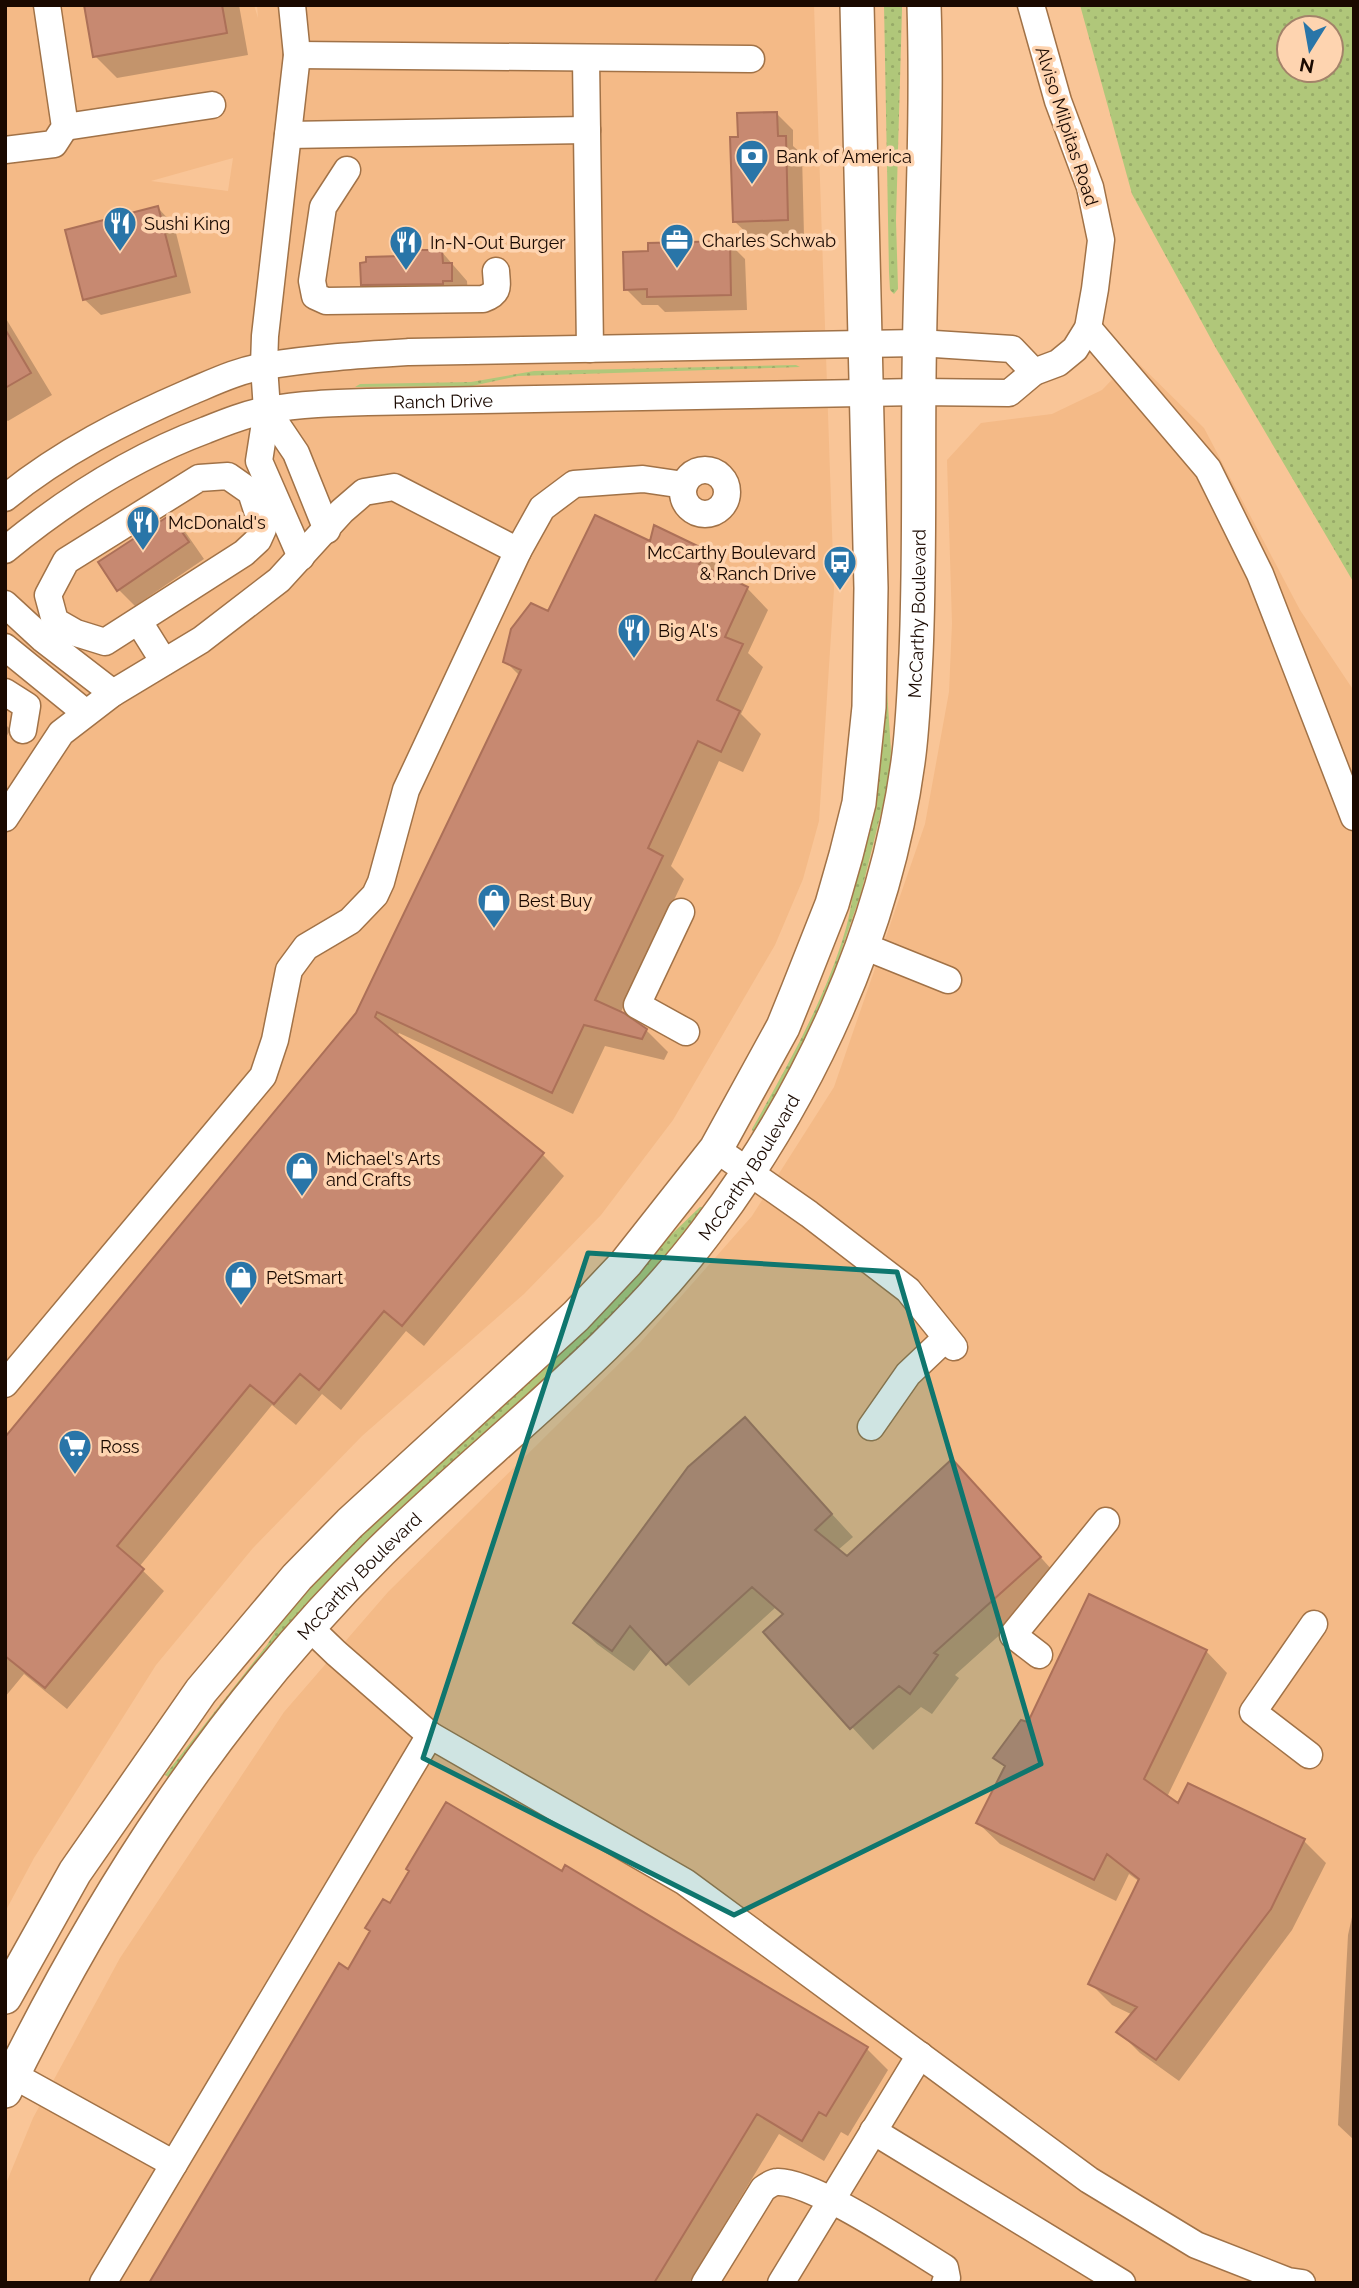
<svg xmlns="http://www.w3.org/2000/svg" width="1359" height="2288" viewBox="0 0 1359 2288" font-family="Raleway,sans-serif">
  <defs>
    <pattern id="grass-dots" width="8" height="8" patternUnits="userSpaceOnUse" patternTransform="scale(1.75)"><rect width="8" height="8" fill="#b0c77a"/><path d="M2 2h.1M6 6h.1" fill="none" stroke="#97aa68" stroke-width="1.8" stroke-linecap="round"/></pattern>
  </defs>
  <rect width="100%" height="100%" fill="#f9c597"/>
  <path fill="#f4ba87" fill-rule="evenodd" d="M5 5H254L258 18 257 5H814L834 589 819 821 803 879 775 945 673 1120 601 1215 524 1294 362 1436 253 1548 156 1665 34 1858 5 1912ZM233 158 228 191 151 181Z
    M1133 358 1204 428 1300 610 1354 691V2283H5V2186L33 2118 120 1958 284 1712 388 1592 639 1344 752 1216 834 1087 925 824 949 692 952 623 947 460 981 423 1052 414 1102 390Z"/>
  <path fill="url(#grass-dots)" fill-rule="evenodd" d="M884 5H902V10L896 220 898 289 894 294 890 290 889 272Z
    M1080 5H1354V583L1217 350 1132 194ZM1289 28H1331V70H1289Z
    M796 365 800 367 518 376 472 386 355 387 360 384 471 382 534 371Z
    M884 449 886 464 887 522 888 593 885 660 891 751 889 781 861 893 835 969 805 1039 755 1132H753L752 1129C788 1065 826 998 846 928 852 907 854 885 857 863Z
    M700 1207H703V1209C672 1252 637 1293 599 1331 535 1394 464 1451 398 1512 312 1592 237 1683 168 1777L165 1775 267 1645 300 1591Z"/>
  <path fill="#0003" d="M86 5H239L248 55 117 78 95 56Z
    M777 114 793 130V146L802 154 804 236 751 237 734 221 739 139Z
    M158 208 174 225 191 293 101 315 84 299Z
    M729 243 745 259 747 310 665 312 658 305H642L626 289 650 252Z
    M441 251 467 281 468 297 379 300 363 284 403 258Z
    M5 317 52 395 8 421 5 419Z
    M170 517 186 533 204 559 135 606 119 590Z
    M651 544 707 552 728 574 725 578 747 588 768 610 748 653 763 667 741 714 761 734 743 772 719 761 671 866 684 879 620 1014 646 1030 668 1052 664 1060 605 1046 573 1114 399 1033 397 1037 543 1155 564 1176 424 1346 406 1331 341 1410 322 1394 296 1425 272 1405 139 1567 164 1591 67 1709 24 1674 5 1697V1440L357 1014 520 676 505 661 549 614Z
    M5 724 11 730 5 738Z
    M766 1442 853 1537 838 1550 847 1558 974 1483 1061 1580 955 1675 959 1678 932 1714 921 1707 873 1750 765 1632 784 1615 775 1608 689 1686 652 1648 634 1671 597 1644 575 1623Z
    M1206 1651 1227 1673 1167 1797 1179 1805 1304 1841 1326 1863 1292 1930 1179 2081 1140 2053 1119 2032 1133 2015 1112 2005 1091 1984 1140 1882 1129 1874 1116 1901 1000 1844 978 1823 1006 1768 996 1758 1029 1724Z
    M1354 1908V2140L1338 2125 1348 1935Z
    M349 1972 866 2048 888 2070 848 2136 841 2132 824 2161 779 2134 689 2283H150Z"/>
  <path fill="#c78971" stroke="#ac7058" stroke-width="2" d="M84 5H222L227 33 93 57Z
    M777 112 778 136H786L788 220 733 222 730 137H738L737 113Z
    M158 206 176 276 83 300 65 230Z
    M730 241 731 295 647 297V289L624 290 623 252 648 251V243Z
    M401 250H442L443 263H452V281H443V284L361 285 360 263 366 262V257L402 256Z
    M5 329 31 373 5 388Z
    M170 515 189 542 117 591 98 562Z
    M595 515 650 541 654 525 708 551 699 564 748 587 725 637 743 644 717 700 740 711 721 752 698 741 648 848 663 856 595 1000 624 1013 647 1029 642 1039 584 1025 552 1093 377 1012 375 1017 544 1153 402 1326 384 1311 319 1390 300 1374 274 1404 250 1385 117 1546 144 1569 45 1688 5 1656V1437L356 1013 521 670 503 662 511 629 531 603 548 611Z
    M745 1417 832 1514 815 1530 847 1556 952 1459 1041 1557 934 1653 938 1655 910 1694 899 1686 850 1729 763 1632 783 1614 752 1587 666 1665 630 1626 612 1651 573 1623 688 1467Z
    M1089 1594 1207 1650 1144 1779 1178 1803 1188 1783 1305 1839 1271 1909 1156 2060 1116 2032 1137 2007 1088 1984 1139 1879 1107 1854 1094 1880 976 1823 1005 1766 993 1758 1021 1720 1028 1722Z
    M446 1802 562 1871 565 1865 868 2047 826 2116 819 2112 802 2141 757 2114 654 2283H149L339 1963 348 1969 370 1931 365 1928 383 1899 390 1903 409 1871 406 1869Z"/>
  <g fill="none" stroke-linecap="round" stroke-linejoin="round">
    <defs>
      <g id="minor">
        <path d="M292 5 297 55 265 336 264 366 267 410 259 461 301 557"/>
        <path d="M297 55 751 59"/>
        <path d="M586 59 590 349"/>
        <path d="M65 127 212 105"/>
        <path d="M288 135 587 130"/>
        <path d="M5 150 54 144 65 127 47 5"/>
        <path d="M347 170 323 207 312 281 315 296 326 301 483 299C500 293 497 287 496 271"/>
        <path d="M1088 328 1208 469 1260 574 1354 817"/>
        <path d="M267 410 296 453 327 530"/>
        <circle cx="705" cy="492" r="22"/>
        <path d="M228 476 251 492 263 529 258 540 244 553 105 642 76 633 55 621 48 595 66 561 199 478Z"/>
        <path d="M5 498C60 453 125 420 190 392 214 382 239 370 265 366 312 358 361 355 409 352L919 343 1012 349 1034 372"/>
        <path id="s1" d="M5 550C67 499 131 458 206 430 226 422 246 414 267 410 300 404 334 403 368 402L919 392 1009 393 1034 372 1058 363 1075 349 1088 328 1095 289 1101 240 1090 187 1058 101 1031 5"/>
        <path d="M5 604 43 639 113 693"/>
        <path d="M139 622 164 662"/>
        <path d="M5 647 86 713"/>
        <path d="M5 692 27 706 23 730"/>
        <path d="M5 818 61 733 113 693 201 640 279 580 342 511 364 492 394 487 518 551"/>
        <path d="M681 912 637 1005 686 1032"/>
        <path d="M861 945 948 980"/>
        <path d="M716 1149 809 1214 908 1290 954 1347"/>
        <path d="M5 1384 263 1076 275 1040 289 970 306 947 350 921 375 895 381 882 406 790 518 551 542 508 574 484 643 479 684 485"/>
        <path d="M871 1427 908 1374 946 1338"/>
        <path d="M309 1627 336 1653 430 1735 685 1882 1089 2180 1196 2245 1288 2281 1302 2283"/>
        <path d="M1039 1655 1013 1635 1106 1521"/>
        <path d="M1309 1755 1253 1712 1314 1624"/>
        <path d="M13 2075 174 2164"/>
        <path d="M873 2131 1122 2283"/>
        <path d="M103 2283 430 1735"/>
        <path d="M705 2283 763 2189C767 2186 773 2182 777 2182 812 2180 912 2248 945 2268L947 2278 945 2283"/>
        <path d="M781 2283 920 2055"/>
      </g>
      <g id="major">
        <path d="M5 1997 75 1872 201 1691 297 1577 350 1523 576 1316 626 1263 716 1149 783 1027 798 990 832 904 846 855 859 803 869 707 871 588 857 5"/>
        <path id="s2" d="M5 2091C103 1891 221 1709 381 1551 489 1445 614 1354 706 1232 809 1096 885 931 908 762 913 726 914 690 916 654 920 562 918 470 919 378 920 254 928 129 924 5"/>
      </g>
    </defs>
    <use href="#minor" stroke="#a17247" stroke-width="29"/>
    <use href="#major" stroke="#a17247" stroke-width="36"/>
    <use href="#minor" stroke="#fff" stroke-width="26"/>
    <use href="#major" stroke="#fff" stroke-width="33"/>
  </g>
  <path fill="#0f766e" fill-opacity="0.2" stroke="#0f766e" stroke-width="5" stroke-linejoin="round" d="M588 1253 897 1272 1041 1764 734 1915 423 1758Z"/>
  <defs>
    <symbol id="bank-pin" viewBox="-11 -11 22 30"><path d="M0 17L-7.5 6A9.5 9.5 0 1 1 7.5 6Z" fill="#2975a8" stroke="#fed4b0"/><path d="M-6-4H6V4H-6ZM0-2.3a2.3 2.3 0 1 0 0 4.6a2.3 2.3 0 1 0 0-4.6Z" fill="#fff"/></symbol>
    <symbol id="restaurant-pin" viewBox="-11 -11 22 30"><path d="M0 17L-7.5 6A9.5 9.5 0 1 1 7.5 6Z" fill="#2975a8" stroke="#fed4b0"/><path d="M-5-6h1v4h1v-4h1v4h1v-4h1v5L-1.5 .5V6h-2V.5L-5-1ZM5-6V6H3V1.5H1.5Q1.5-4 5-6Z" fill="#fff"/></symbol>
    <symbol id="office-pin" viewBox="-11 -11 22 30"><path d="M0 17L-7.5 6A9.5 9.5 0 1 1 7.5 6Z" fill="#2975a8" stroke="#fed4b0"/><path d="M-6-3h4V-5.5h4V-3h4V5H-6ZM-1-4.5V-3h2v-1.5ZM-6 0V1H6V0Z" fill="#fff"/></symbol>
    <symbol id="bus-pin" viewBox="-11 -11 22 30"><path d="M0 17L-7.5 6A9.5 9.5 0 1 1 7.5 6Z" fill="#2975a8" stroke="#fed4b0"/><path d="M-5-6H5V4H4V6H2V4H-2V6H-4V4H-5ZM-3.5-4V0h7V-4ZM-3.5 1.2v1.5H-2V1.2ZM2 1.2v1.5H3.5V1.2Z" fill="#fff"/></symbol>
    <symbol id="shop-pin" viewBox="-11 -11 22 30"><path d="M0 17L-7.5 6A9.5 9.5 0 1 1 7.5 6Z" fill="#2975a8" stroke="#fed4b0"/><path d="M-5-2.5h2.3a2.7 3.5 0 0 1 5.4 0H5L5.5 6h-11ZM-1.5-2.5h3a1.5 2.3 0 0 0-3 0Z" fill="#fff"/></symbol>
    <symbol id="supermarket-pin" viewBox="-11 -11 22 30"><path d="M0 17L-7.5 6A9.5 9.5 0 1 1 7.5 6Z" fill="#2975a8" stroke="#fed4b0"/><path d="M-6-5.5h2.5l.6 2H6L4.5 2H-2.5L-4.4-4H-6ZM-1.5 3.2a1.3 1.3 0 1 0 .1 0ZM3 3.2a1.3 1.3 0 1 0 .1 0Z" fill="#fff"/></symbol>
  </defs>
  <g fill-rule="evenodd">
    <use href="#bank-pin" x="733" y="137" width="38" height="52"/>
    <use href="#restaurant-pin" x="101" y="204" width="38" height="52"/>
    <use href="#office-pin" x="658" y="221" width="38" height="52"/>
    <use href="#restaurant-pin" x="387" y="223" width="38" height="52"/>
    <use href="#restaurant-pin" x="124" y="503" width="38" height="52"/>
    <use href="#bus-pin" x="821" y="543" width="38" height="52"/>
    <use href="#restaurant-pin" x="615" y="611" width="38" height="52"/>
    <use href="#shop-pin" x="475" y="881" width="38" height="52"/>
    <use href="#shop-pin" x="283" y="1149" width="38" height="52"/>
    <use href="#shop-pin" x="222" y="1258" width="38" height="52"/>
    <use href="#supermarket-pin" x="56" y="1427" width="38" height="52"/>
  </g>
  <g text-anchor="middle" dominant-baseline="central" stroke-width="7" stroke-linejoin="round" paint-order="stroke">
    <g font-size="18" fill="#1a0900" stroke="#fed4b0">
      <text transform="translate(1067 126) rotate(72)">Alviso Milpitas Road</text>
      <text stroke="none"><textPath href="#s1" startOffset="476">Ranch Drive</textPath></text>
      <text stroke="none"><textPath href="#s2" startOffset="1783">McCarthy Boulevard</textPath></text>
      <text stroke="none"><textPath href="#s2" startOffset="1195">McCarthy Boulevard</textPath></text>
      <text stroke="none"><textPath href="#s2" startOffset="628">McCarthy Boulevard</textPath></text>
    </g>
    <g font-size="18" fill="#1a0900" stroke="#fed4b0" text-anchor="start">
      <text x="776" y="156">Bank of America</text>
      <text x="144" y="223">Sushi King</text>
      <text x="702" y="240">Charles Schwab</text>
      <text x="430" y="242">In-N-Out Burger</text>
      <text x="168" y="522">McDonald's</text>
      <text x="816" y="552" text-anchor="end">McCarthy Boulevard<tspan x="816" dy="21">&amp; Ranch Drive</tspan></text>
      <text x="658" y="630">Big Al's</text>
      <text x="518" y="900">Best Buy</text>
      <text x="326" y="1158">Michael's Arts<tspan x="326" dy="21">and Crafts</tspan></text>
      <text x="266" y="1277">PetSmart</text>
      <text x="100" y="1446">Ross</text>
    </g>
  </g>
  <rect width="1359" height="2288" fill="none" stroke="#1a0900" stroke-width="14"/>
  <g transform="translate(1310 49) rotate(191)"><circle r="33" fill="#fed4b0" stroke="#a3836a" stroke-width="2"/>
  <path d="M0-5L12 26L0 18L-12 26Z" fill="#2975a8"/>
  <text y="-10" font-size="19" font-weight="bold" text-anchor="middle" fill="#1a0900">N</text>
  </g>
</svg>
